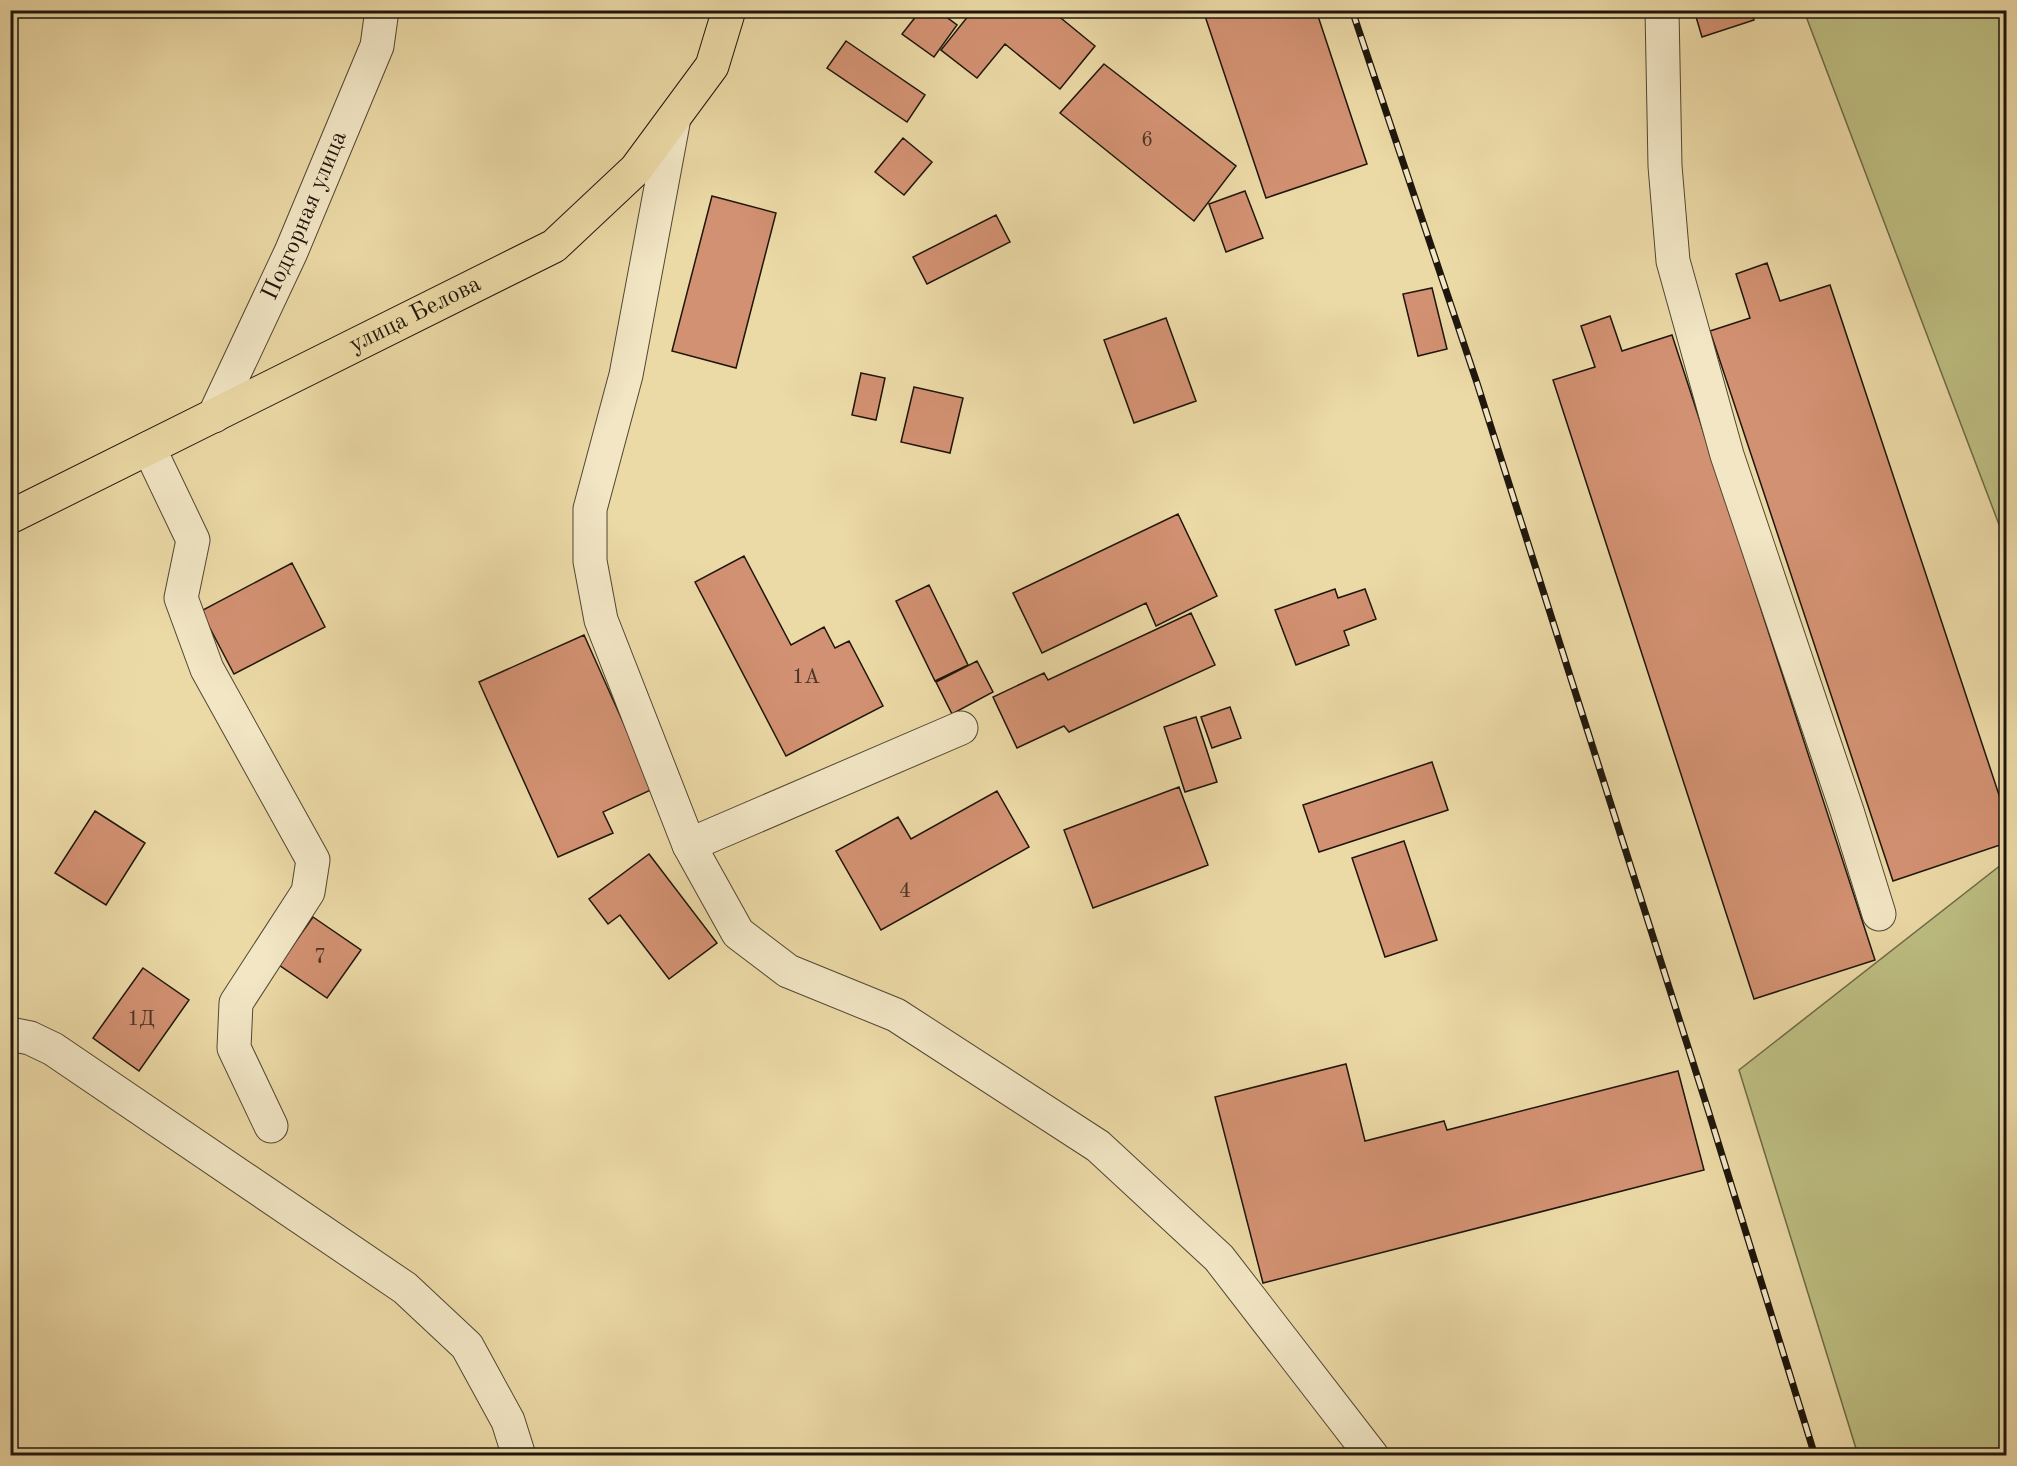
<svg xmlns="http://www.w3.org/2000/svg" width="2017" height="1466" viewBox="0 0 2017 1466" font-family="'Old Standard TT',serif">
  <rect width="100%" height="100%" fill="#ebd9a6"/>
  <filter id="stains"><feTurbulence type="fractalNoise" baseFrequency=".00333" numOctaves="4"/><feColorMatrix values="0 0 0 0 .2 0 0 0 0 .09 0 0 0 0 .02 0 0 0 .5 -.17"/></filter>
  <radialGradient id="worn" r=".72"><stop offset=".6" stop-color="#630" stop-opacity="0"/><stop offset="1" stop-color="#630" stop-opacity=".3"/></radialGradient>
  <path fill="#bdbe82" stroke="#6e6a47" stroke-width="1.5" d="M1804 11H2006V543Z
    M2006 861V1455H1858L1739 1070Z"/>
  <path fill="#d29172" stroke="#1e160c" stroke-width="1.5" d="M911 10H937L957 25 934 57 902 34 917 15Z
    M973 10H1051L1095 46 1060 89 1005 44 977 78 941 50Z
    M1203 10H1316L1367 164 1266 198Z
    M1694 10H1751L1754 20 1702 37Z
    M846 41 925 95 907 122 827 68Z
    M1104 64 1236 166 1194 221 1060 113Z
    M903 138 932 162 904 195 875 172Z
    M1245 191 1263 238 1226 252 1209 204Z
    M712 196 776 213 736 368 672 351Z
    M996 215 1010 242 927 284 913 257Z
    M1767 263 1780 301 1830 285 2006 816V843L1893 881 1710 331 1750 318 1736 274Z
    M1432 288 1447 349 1418 356 1403 294Z
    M1610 316 1622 351 1672 335 1875 960 1754 999 1553 380 1595 367 1581 326Z
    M1166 318 1196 401 1134 423 1104 340Z
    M861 373 885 378 876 420 852 415Z
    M914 387 963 398 950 453 901 442Z
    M1178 514 1217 596 1156 626 1146 603 1042 653 1013 593Z
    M744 556 791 645 824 627 835 648 849 641 883 706 786 756 695 582Z
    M292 563 325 627 234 674 201 611Z
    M929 585 968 665 935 681 896 601Z
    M1335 589 1338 598 1365 589 1376 619 1344 631 1349 645 1296 665 1275 610Z
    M1191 613 1215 665 1069 732 1064 726 1017 748 993 697 1044 673 1048 680Z
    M584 635 653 789 603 812 613 833 558 857 479 682Z
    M977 661 993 692 952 714 936 682Z
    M1230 707 1241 738 1212 748 1201 717Z
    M1196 717 1217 782 1185 792 1164 727Z
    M1432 762 1448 810 1319 852 1303 805Z
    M1179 787 1208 865 1093 908 1064 830Z
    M997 791 1029 847 881 930 836 851 898 817 911 839Z
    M95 811 145 843 106 905 55 873Z
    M1404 841 1437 940 1385 957 1352 858Z
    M649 854 717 943 669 979 620 915 608 924 589 899Z
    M313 917 361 950 327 998 279 965Z
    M143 968 189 1000 139 1071 93 1038Z
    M1346 1064 1365 1141 1444 1121 1447 1130 1678 1071 1704 1170 1263 1283 1215 1097Z"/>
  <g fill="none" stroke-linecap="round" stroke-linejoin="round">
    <defs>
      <g id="minor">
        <path d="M1662 10 1665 166 1673 261 1727 455 1847 811 1879 914"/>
        <path d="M674 118 626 375 590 509V561L601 620 689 845 961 728"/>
        <path id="s1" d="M214 416 291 252 377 46 382 10"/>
        <path d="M149 448 193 540 181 598 207 669 313 860 308 892 236 1003 234 1048 271 1126"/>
        <path d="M689 845 738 933 788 971 896 1015 1098 1146 1219 1258 1372 1456"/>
        <path d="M10 1034 30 1038 53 1049 405 1288 467 1346 508 1421 519 1456"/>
      </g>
      <g id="major">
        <path id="s2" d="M10 517 554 246 636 169 712 66 729 10"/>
      </g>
    </defs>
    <use href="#minor" stroke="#514732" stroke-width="35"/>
    <use href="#major" stroke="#1e160c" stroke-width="35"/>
    <use href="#minor" stroke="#f2e6c5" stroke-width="33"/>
    <use href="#major" stroke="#ebd9a6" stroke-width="33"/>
    <defs>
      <path id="rail" d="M1352 10 1477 383 1709 1113 1815 1456"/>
    </defs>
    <use href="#rail" stroke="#1e160c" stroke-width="7"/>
    <use href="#rail" stroke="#f2e6c5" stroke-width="4.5" stroke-dasharray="14" stroke-linecap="butt"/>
  </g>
  <g text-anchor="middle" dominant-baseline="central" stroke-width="6" stroke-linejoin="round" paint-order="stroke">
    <g font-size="21" fill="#4b3526">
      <text x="1147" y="140">6</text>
      <text x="806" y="677">1А</text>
      <text x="905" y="891">4</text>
      <text x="320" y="957">7</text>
      <text x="141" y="1019">1Д</text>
    </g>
    <g font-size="24" fill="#1e160c" stroke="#f2e6c5">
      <text stroke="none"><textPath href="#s1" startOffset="220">Подгорная улица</textPath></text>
      <text stroke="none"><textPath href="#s2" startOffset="453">улица Белова</textPath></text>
    </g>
  </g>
  <rect width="2017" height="1466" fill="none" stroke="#ebd9a6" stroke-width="36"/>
  <rect x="12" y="12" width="1993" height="1442" fill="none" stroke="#1e160c" stroke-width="3"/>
  <rect x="18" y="18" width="1981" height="1430" fill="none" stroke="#1e160c" stroke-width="1.5"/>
  <rect width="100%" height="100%" filter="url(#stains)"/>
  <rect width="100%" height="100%" fill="url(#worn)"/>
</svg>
